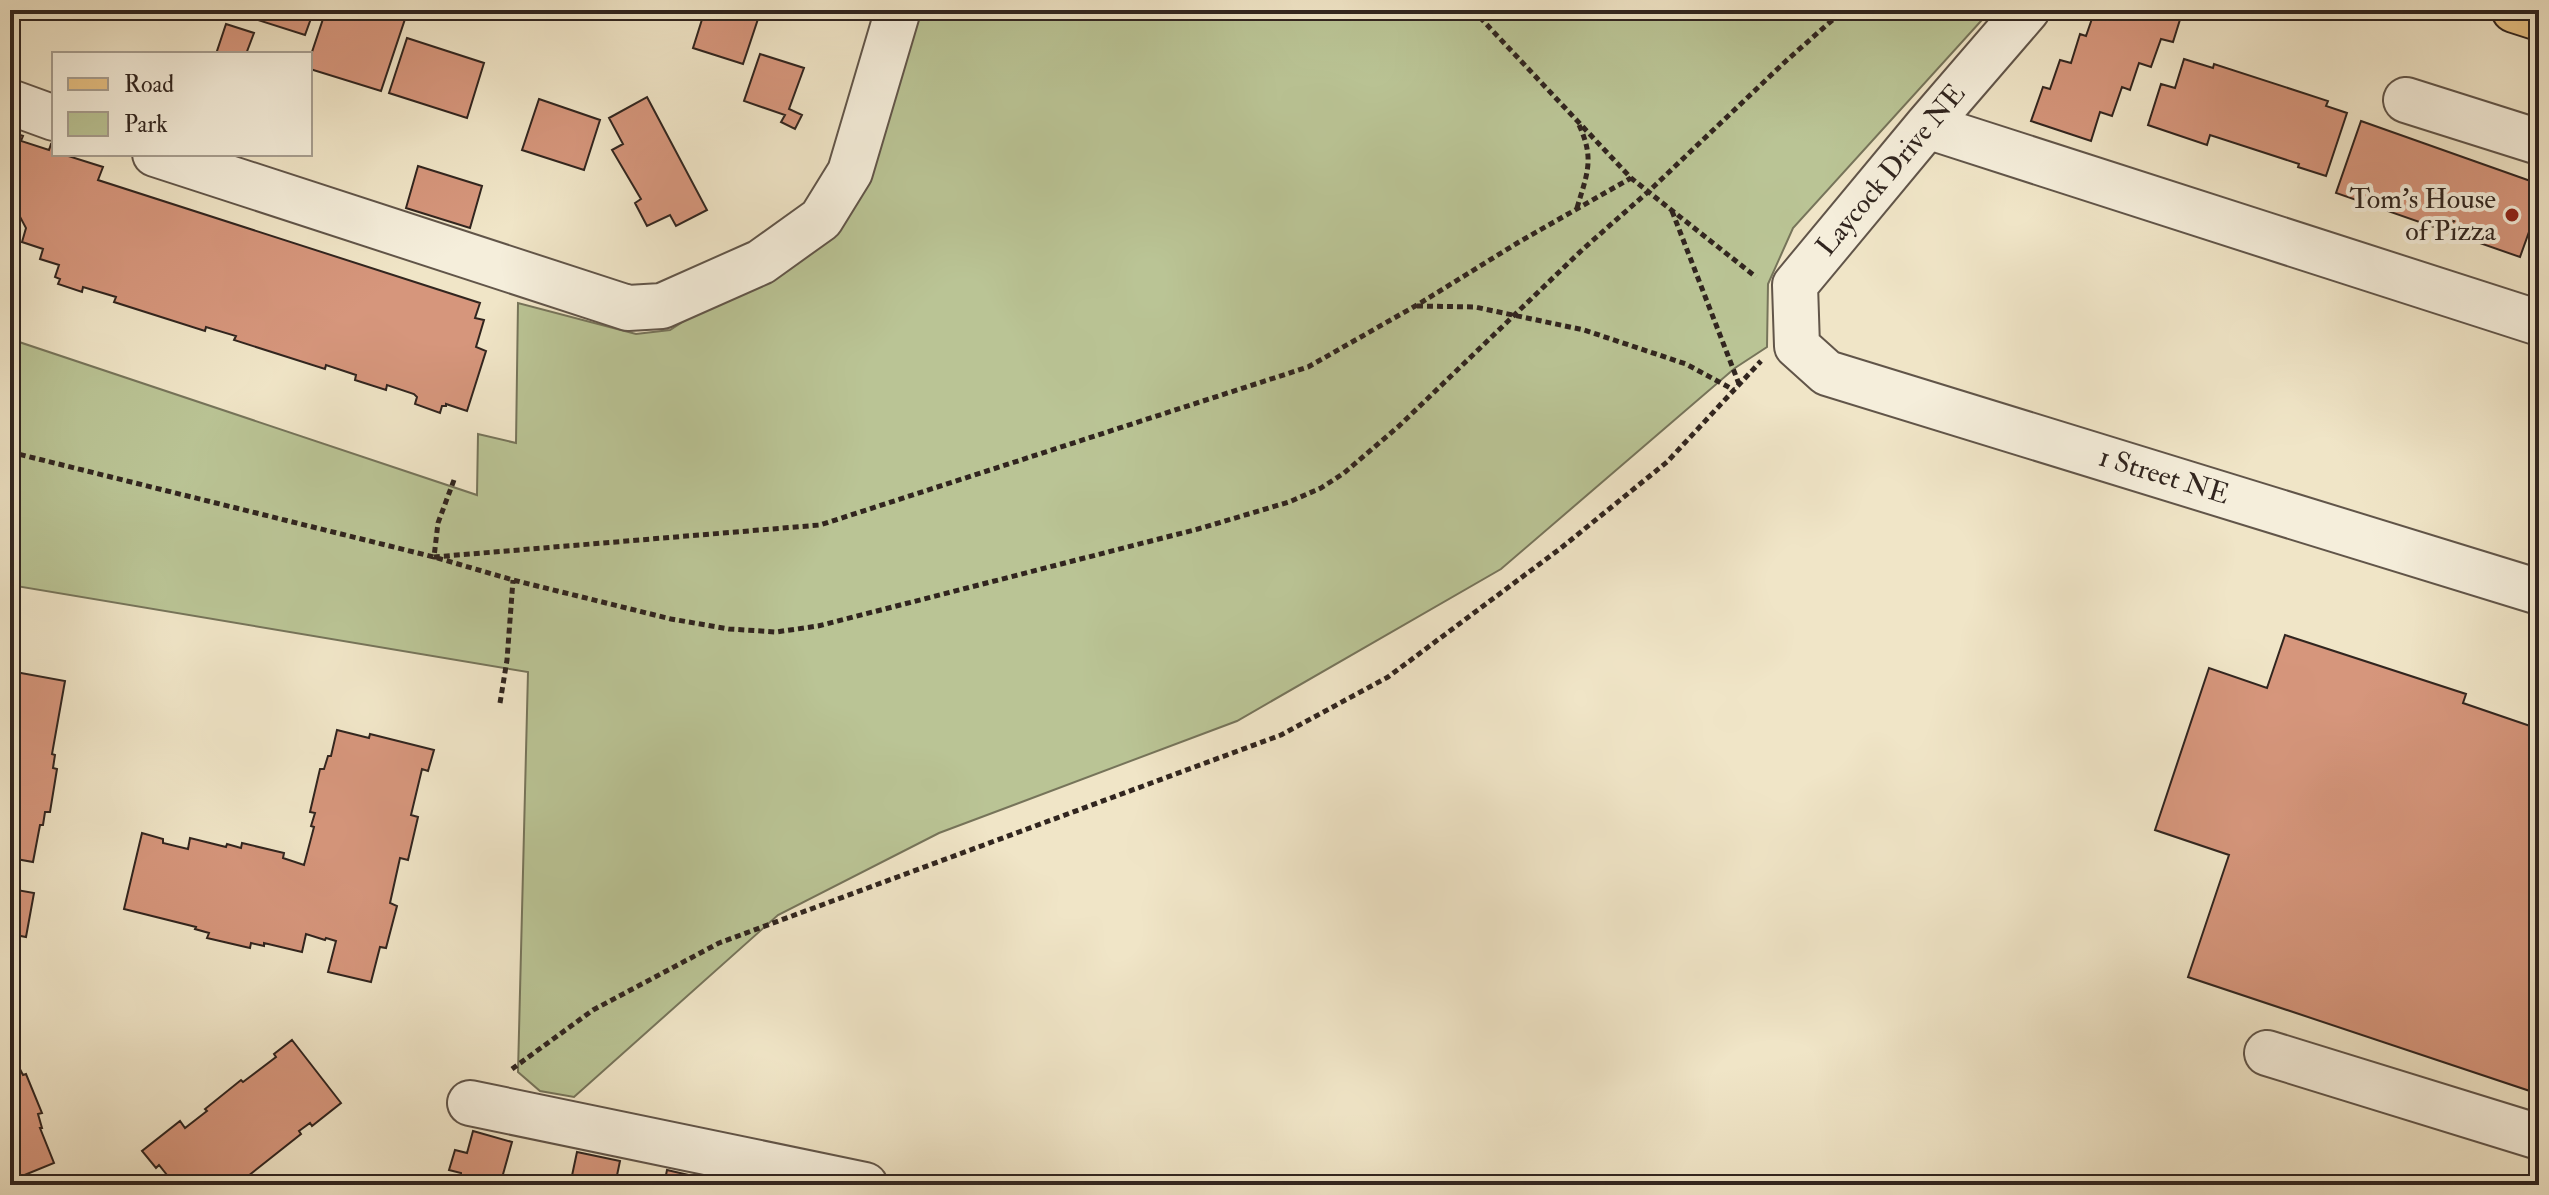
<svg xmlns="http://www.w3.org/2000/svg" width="2549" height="1195" viewBox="0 0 2549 1195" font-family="'IM FELL Double Pica',serif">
  <rect width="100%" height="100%" fill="#f0e5c7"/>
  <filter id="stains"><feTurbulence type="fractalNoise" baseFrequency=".0025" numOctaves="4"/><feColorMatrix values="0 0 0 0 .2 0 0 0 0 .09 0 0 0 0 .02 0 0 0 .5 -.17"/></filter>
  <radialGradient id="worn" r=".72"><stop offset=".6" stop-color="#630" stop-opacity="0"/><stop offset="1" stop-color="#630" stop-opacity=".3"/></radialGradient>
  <path fill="#bac495" stroke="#76745a" stroke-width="2" d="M917 10H1991L1793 228 1768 284 1767 347 1735 368 1501 569 1237 721 939 833 778 915 574 1097 540 1091 518 1072 528 672 10 585V339L477 495 478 434 516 443 518 303 636 334 670 330 839 220Z"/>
  <path fill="#d6967c" stroke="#31251f" stroke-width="2" d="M240 10H314L305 35 239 14Z
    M326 10H399L407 13 381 91 310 69V58Z
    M705 10H761L743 64 693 48Z
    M2095 10 2109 12 2110 10H2183L2173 42 2161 39 2151 67 2139 63 2130 90 2122 87 2112 116 2100 112 2091 141 2031 121 2043 87 2050 89 2060 60 2071 63 2080 34 2086 36Z
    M226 24 254 33 246 54H216Z
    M407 38 484 63 467 118 389 93Z
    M760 54 804 68 789 109 802 115 795 129 781 122 785 115 744 101Z
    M2184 59 2213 68 2214 64 2328 101 2326 106 2347 113 2326 176 2298 167 2299 164 2210 135 2207 145 2148 125 2161 84 2175 88Z
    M647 97 707 210 676 226 670 215 647 226 635 203 641 199 612 150 623 144 609 118Z
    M539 99 600 120 584 170 522 150Z
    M2361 121 2539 184V204L2520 257 2336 193Z
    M10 132 23 136 21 141 49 150 51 144 54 145V154H69L68 156 103 167 98 180 480 303 475 318 484 320 476 347 486 351 467 411 446 404V406H442L440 413 415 404 417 397 414 394 387 385 386 390 355 380 356 375 326 365 325 369 234 340 236 336 206 327 205 331 114 302 116 297 83 287 82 292 58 284 60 279 55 277 59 265 40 259 43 249 22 242 26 228 10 198Z
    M418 166 482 186 470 228 406 208Z
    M2285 635 2466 694 2463 703 2539 729V1094L2188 977 2229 855 2155 830 2209 668 2267 688Z
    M10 671 65 681 52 754 55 755 53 768 57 769 50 812H45L43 825H40L33 862 16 859 11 889 34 893 26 937 10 934Z
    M337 730 369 738 370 734 434 750 428 771 422 769 411 815 418 817 408 860 400 858 390 903 397 906 386 948 380 947 371 982 328 972 336 941 326 938 325 940 306 934 302 952 264 943V946L251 943 250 948 207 938 209 933 195 929 196 927 124 909 142 833 163 839V843L188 849 190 838 226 847 227 844 241 848 242 843 284 853 283 858 304 865 314 827 311 826 315 813 310 812 320 769H324L328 756H331Z
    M292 1040 341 1103 312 1126 310 1123 299 1131 301 1134 243 1180 241 1178 232 1185H175L159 1165 156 1168 142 1151 180 1121 185 1128 207 1111 205 1109 241 1080 243 1082 276 1057 274 1054Z
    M10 1050 23 1075 26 1074 42 1113 38 1114 42 1128H40L54 1163 22 1176 25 1181 21 1183 10 1181Z
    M473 1131 512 1142 500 1185H491L461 1177V1173L449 1170 455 1150 467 1153Z
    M577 1152 620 1161 615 1185H570Z
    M667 1170 706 1179 705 1185H664Z"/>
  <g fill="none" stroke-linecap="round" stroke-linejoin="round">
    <defs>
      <path id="minor" d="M2027 10 1927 126 1795 285 1797 346 1827 373 2539 592
        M2406 100 2539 142
        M10 102 54 118
        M1927 126 2539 323
        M155 154 628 308 662 306 761 262 821 219 850 172 898 10
        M2267 1053 2539 1137
        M470 1103 865 1185"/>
      <path id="major" d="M2514 10 2539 18"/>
    </defs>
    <use href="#minor" stroke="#615549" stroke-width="48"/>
    <use href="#major" stroke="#31251f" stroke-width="48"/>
    <path stroke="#31251f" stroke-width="5" stroke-dasharray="6 4" stroke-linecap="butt" d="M1473 10 1631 178 1756 277
      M1577 208C1587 174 1595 159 1579 125
      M1672 211 1739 384
      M1417 306 1475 307 1584 330 1686 364 1734 390
      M10 452 434 557 513 580 671 619 729 629 776 632 818 626 1198 529 1289 502 1321 488 1344 473 1399 426 1583 249 1649 191 1787 60 1837 16 1848 10
      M454 480 438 523 434 557 820 525 1308 367 1417 305 1519 242 1631 178
      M500 703 507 660 513 580
      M512 1069 593 1010 719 943 1281 735 1388 677 1561 548 1667 462 1761 361"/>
    <use href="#minor" stroke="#f5eedb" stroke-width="44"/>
    <use href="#major" stroke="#e8c284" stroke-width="44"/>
  </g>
  <circle fill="#8f2418" stroke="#f5eedb" stroke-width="3" cx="2512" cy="215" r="8"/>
  <g text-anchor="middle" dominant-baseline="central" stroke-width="8" stroke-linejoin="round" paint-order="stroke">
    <g font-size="28" fill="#31251f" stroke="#f5eedb">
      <text transform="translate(1891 170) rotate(-50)">Laycock Drive NE</text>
      <text transform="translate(2164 476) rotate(17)">1 Street NE</text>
    </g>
    <g font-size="28" fill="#31251f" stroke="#f5eedb" text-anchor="end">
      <text x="2496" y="199">Tom's House<tspan x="2496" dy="32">of Pizza</tspan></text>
    </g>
  </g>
  <rect width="2549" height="1195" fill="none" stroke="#f0e5c7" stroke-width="40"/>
  <rect x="12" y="12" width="2525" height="1171" fill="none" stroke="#31251f" stroke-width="4"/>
  <rect x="20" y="20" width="2509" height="1155" fill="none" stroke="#31251f" stroke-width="2"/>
  <rect x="52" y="52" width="260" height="104" fill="#f5eedb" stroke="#a79e90" stroke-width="2"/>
  <rect x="68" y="78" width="40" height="12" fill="#e8c284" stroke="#a79e90" stroke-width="2"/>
  <text x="124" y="92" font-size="24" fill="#31251f">Road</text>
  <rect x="68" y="112" width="40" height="24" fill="#bac495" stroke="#a79e90" stroke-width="2"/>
  <text x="124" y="132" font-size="24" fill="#31251f">Park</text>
  <rect width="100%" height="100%" filter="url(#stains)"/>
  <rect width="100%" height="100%" fill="url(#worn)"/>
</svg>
